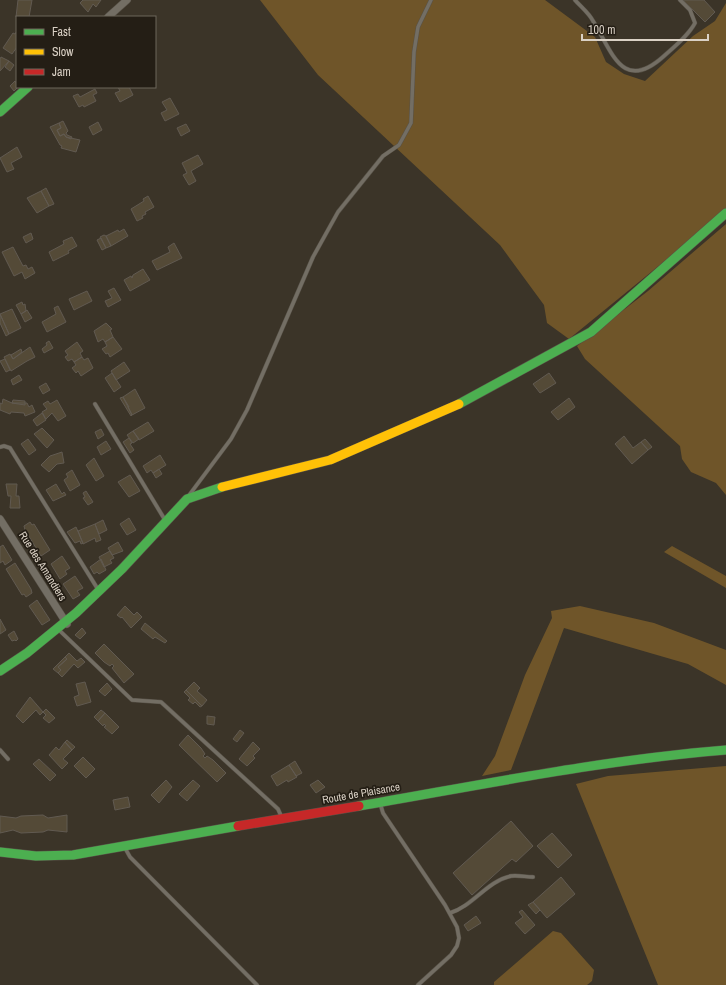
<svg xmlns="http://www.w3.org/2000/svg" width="726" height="985" viewBox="0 0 726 985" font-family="'Archivo Narrow',sans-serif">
  <rect width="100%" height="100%" fill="#3b3428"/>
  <path fill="#6f5529" d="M260 0H545L595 37 606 62 624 74 645 81 693 36 715 21 726 3V211L569 339 547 323 544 305 500 245 318 75Z
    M726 224V495L716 483 691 472 682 459 680 446 585 359 577 346 648 291Z
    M672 546 726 576V588L664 552Z
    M580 606 654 623 726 650V685L688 664 564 628 511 770 482 776 495 756 525 675 552 618 551 611Z
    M726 766V985H658L576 784 608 776Z
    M553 931 561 933 594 970 592 981 587 985H494V982Z"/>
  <path fill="#544a37" stroke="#615a51" d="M18 0H32L29 17H16Z
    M83 0H101L96 7 93 4 88 12 80 3Z
    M683 0H704L715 12 705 22Z
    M17 31V47L12 54 3 48 13 33 15 34Z
    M1 57 9 61 0 71V59Z
    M9 61 14 65 10 71 5 67Z
    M15 81 18 87 14 91 10 86Z
    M118 87H129L133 95 120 102 115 93 120 91Z
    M95 89 97 93 93 95 96 101 84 107 83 105 79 107 73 96 78 94 80 97Z
    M170 98 179 114 165 121 161 113 167 110 162 102Z
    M63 121 68 131 66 133 67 135 72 137 71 139 66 137 64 134 60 136 57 130 61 128 59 123Z
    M98 122 102 130 93 135 89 127Z
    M59 123 61 128 57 130 60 136 64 134 66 137 80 140 76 152 61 148 62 146 60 145 50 127Z
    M186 124 190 131 181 136 177 128Z
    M17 147 22 157 11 163 14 169 7 172 0 158Z
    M198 155 203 164 191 171 196 181 189 185 183 175 187 173 182 163Z
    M46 188 54 204 49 206 41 191Z
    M41 191 49 206 37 213 27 198Z
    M148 196 154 207 145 212 146 214 142 216 143 218 137 221 131 209 144 201 143 199Z
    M124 229 128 236 111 246 106 236 118 230 119 232Z
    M31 233 33 239 26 243 23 237Z
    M104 235 106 236 111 246 106 248 100 237Z
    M72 237 77 246 68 251 69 253 53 261 49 252 64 244 63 241Z
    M101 238 106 248 102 250 97 240Z
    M174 243 182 258 157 270 152 261 170 252 168 247Z
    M13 247 23 266 26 265 28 269 32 267 35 273 25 279 22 272 14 276 2 252Z
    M143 269 150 280 130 291 124 280 131 276 132 278 133 275Z
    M114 288 121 300 108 307 105 301 112 298 108 291Z
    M87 291 92 301 74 310 69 299Z
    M22 302 23 305 25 304 26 311 21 314 16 305Z
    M58 306 66 322 47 332 42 322 56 314 54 308Z
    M12 309 21 328 9 334 0 314Z
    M27 310 32 318 25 322 21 314Z
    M0 314 9 334 6 336 0 323Z
    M106 323 112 329 110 330 113 337 105 342 103 339 98 342 94 331Z
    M113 337 122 349 110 357 108 353 106 354 102 349 107 346 105 342Z
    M49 341 53 348 44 353 42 349 47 345 46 343Z
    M77 342 83 351 80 353 82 357 74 362 72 359 68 361 65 357 68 355 65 351Z
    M30 347 35 357 27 361 11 371 4 357 10 354 13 359Z
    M21 349 22 352 13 359 11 355Z
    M82 357 84 360 88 358 93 368 81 376 78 371 76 373 72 368 76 365 74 362Z
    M5 359 10 370 6 372 0 361Z
    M124 362 130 371 116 380 111 371Z
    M112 373 121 387 114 392 105 378Z
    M549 373 556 383 540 393 533 384Z
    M19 375 22 380 13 385 11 380Z
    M46 383 50 390 43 394 39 387Z
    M135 389 145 408 132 415 123 397Z
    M123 397 129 407H128L132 415 131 416 120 398Z
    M569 398 575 407 558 420 551 412Z
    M3 399 12 403H27L29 407 32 405 35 412 25 416 24 413 11 412 10 414 0 410V403L2 404Z
    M13 400 25 401V405L12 403Z
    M57 400 66 416 58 421 52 413 46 419 42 412 47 409 43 404 48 401 50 404Z
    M42 413 46 420 37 426 33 420Z
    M148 422 154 431 139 440 133 431Z
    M42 428 54 440 47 448 34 434Z
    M101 429 104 435 98 439 95 432Z
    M133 431 139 439 133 443 127 435Z
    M624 436 633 448 641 442 648 450 632 464 615 444Z
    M129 438 132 443 130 444 134 450 130 453 123 442Z
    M28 439 36 450 29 455 21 444Z
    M645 439 652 447 648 450 641 442Z
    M106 441 111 449 101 455 97 447Z
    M62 452 64 463 57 464 49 472 41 465 50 456Z
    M160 455 166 465 153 473 151 470 147 473 143 466Z
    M94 458 104 476 96 481 86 465Z
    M159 469 162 474 156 478 153 473Z
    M72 470 80 485 70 491 64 480 68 477 66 474Z
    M130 475 140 491 129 497 118 482Z
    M6 484H17L16 496H19L20 508H10L11 496H8Z
    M56 484 62 494 64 492 66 495 53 501 46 490Z
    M86 491 93 502 88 505 83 498 85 497 83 493Z
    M129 518 136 530 127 535 120 524Z
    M103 520 107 530 99 534 95 524Z
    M30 522 32 525 34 524 50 550 41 556 25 530 24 526Z
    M95 524 101 540 96 542 95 538 83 544 78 531Z
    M76 527 83 543 81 544 80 541 75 543 67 532Z
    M118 542 123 551 112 555 108 548Z
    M3 545 12 560 5 565 3 561 0 563V547Z
    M110 551 114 558 110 560 112 563 104 567 99 557Z
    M62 556 70 568 65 571 67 574 60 579 51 564Z
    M101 559 106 570 99 574 97 572 94 574 90 567Z
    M15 563 31 589 32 593 26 597 24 594 22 595 6 569Z
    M75 576 83 588 77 591 80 595 73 599 63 584Z
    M37 600 50 620 42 625 29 606Z
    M125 606 134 615 137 612 142 617 131 628 122 617 121 618 117 615Z
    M0 619 6 630 0 634Z
    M145 623 167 641 165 643 155 637 153 639 141 629Z
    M82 628 86 633 80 639 75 635Z
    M14 631 18 639 16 641 15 640 12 641 8 635Z
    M104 644 134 674 124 683 112 668 114 666 112 664 110 666 104 662 95 653Z
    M69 653 77 661 81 658 85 662 78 668 74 664 62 677 58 673 61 670 58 667 67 659 65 657Z
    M65 657 67 659 58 667 61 670 58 673 53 669Z
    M85 682 91 702 77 706 74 697 79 695 76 684Z
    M194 682 200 688 197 691 207 700 202 706 186 690Z
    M107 683 112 689 105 696 99 691Z
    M186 690 202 706 200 707 195 702 193 704 188 700 190 698 184 692Z
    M30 697 43 712 40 715 36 710 23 723 16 716Z
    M46 709 55 718 49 723 43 718 46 715 43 712Z
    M101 710 105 713 98 721 94 717Z
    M105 713 119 727 112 734 104 727 106 726 104 724 103 726 98 721Z
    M207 716 215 717 214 725 207 724Z
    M240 730 244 733 237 742 233 739Z
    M188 735 201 748 205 754 203 756 205 758 207 756 213 760 226 773 217 782 179 745Z
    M67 740 75 747 72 750 65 742Z
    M65 742 72 750 63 759 68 763 62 769 49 755 56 747 59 750Z
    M253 742 260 749 253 756 255 758 247 766 239 759Z
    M83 757 95 769 86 778 74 766Z
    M39 759 56 775 50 781 33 764Z
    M295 761 302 773 296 776 289 765Z
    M289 765 297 777 288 782 287 780 277 786 271 776Z
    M166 780 172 787 159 803 151 795Z
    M193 780 200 786 187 801 179 794Z
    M318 780 325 787 316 793 310 785Z
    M128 797 130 807 115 810 113 800Z
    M43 815 48 818 67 815V832L48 830 43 832 21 833 13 830 0 833V816L16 818 21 816Z
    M511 821 533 846 516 862 512 859 472 895 453 873Z
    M552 833 572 855 558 868 537 846Z
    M561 877 575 894 547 918 533 902Z
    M533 902 540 910 536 914 528 905Z
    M522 910 535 925 525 934 515 923 523 917 519 912Z
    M476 916 481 923 468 931 464 925Z"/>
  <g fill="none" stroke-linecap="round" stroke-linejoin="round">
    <defs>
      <path id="lane" d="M575 0C581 7 589 13 593 21 612 51 622 94 664 56 675 46 688 36 695 23L690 10 680 0
        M95 404 165 520
        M0 447 4 446 10 448 99 591
        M190 494 231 439 247 410 313 257 338 212 383 156 399 145 411 123 414 52 418 27 431 0
        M59 630 132 700 161 702 278 809 282 818
        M0 750 8 759
        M380 803 383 813 445 905 457 927 459 938 457 946 451 955 418 985
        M125 848 130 857 257 985
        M450 913C473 906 487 881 511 876 518 875 526 877 533 877"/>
      <path id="street" d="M108 17 127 0
        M0 519 67 624"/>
      <path id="fast" d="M0 112 28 87
        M459 404 591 332 726 213
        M0 671 27 653 76 613 122 569 187 499 222 487
        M359 806C481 785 602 760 726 750
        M0 852 36 856 73 855 238 826"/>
      <path id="slow" d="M222 487 330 460 459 404"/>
      <path id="jam" d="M238 826 359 806"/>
    </defs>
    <use href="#lane" stroke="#585248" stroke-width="4.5"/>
    <use href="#street" stroke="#585248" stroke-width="8"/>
    <use href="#fast" stroke="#585248" stroke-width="10"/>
    <use href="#slow" stroke="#585248" stroke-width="10"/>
    <use href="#jam" stroke="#585248" stroke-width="10"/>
    <use href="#lane" stroke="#736e64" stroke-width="3.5"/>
    <use href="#street" stroke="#736e64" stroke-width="7"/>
    <use href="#fast" stroke="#4caf50" stroke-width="9"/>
    <use href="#slow" stroke="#ffc107" stroke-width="9"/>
    <use href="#jam" stroke="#c62828" stroke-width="9"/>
  </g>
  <g text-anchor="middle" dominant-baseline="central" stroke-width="3.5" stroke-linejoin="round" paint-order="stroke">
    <g font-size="11" fill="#dad1c5" stroke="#241e15">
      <text transform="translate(43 566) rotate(58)">Rue des Amandiers</text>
      <text transform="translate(361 793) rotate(-10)">Route de Plaisance</text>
    </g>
  </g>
  <rect x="16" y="16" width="140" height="72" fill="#241e15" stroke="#6d665b"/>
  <rect x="24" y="29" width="20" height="6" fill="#4caf50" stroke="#6d665b"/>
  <text x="52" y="36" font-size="12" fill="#dad1c5">Fast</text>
  <rect x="24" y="49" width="20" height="6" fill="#ffc107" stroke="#6d665b"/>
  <text x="52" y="56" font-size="12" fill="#dad1c5">Slow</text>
  <rect x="24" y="69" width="20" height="6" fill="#c62828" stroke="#6d665b"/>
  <text x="52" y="76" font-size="12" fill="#dad1c5">Jam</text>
  <path d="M582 34v6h126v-6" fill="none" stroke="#dad1c5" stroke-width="2"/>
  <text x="588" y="34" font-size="12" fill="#dad1c5" stroke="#241e15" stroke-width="3" paint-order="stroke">100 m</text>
</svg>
